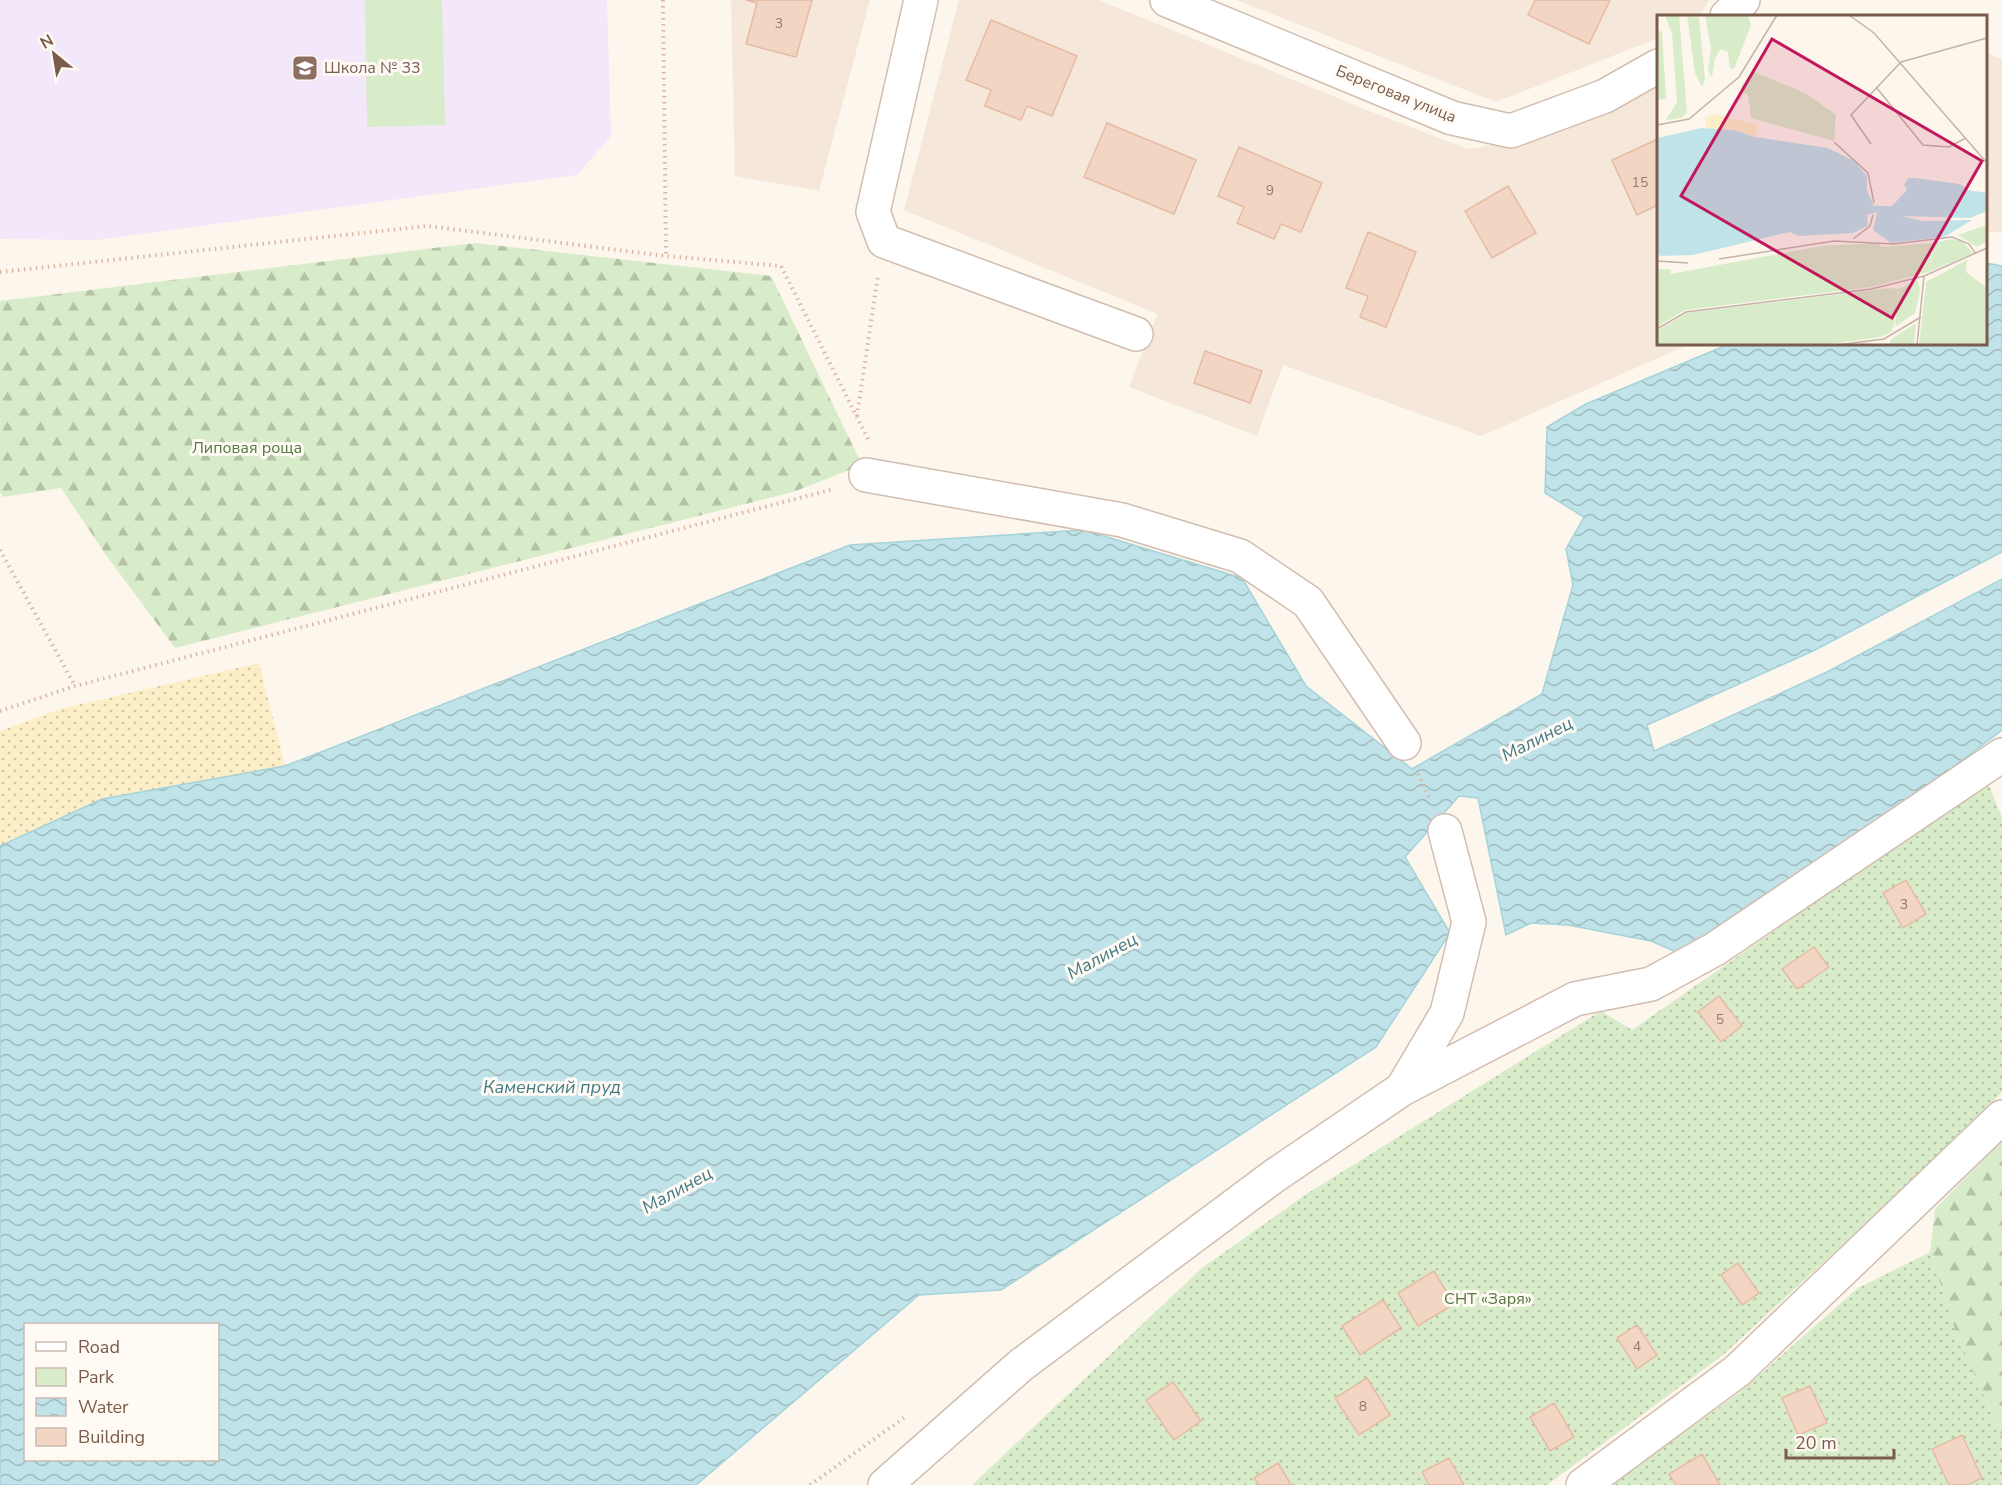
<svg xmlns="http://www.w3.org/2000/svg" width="2002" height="1485" viewBox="0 0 2002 1485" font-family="'Nunito Sans',sans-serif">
  <defs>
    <pattern id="grass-dots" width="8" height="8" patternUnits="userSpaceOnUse" patternTransform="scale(1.5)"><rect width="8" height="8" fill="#d8ecc9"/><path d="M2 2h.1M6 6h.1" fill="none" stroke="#b4c2a5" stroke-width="1.8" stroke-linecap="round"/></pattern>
    <pattern id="forest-firs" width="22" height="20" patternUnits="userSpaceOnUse" patternTransform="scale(1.5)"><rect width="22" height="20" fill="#d8ecc9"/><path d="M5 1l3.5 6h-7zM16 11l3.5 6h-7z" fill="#b4c2a5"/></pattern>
    <pattern id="sand-dots" width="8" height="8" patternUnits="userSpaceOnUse" patternTransform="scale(1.5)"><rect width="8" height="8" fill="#fcefc7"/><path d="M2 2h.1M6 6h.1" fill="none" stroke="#d1c5a4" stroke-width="1.8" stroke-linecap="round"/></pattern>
    <pattern id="water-waves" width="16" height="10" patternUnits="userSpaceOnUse" patternTransform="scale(1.5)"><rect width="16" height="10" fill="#bfe3e8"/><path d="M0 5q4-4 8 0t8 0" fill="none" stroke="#a0bbbe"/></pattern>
  </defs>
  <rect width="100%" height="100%" fill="#fdf6ec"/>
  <path fill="#f5e8da" d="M731 0H870L819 191 735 176Z
    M959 0H1099L1369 111 1468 149 1559 133 1658 80V344H1690L1481 436 1283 365 1257 436 1129 387 1157 314 904 210Z
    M1236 0H1709L1700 16H1658V38L1496 102Z
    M1986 53 2002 59V232H1986Z"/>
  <path fill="#f3e8fa" d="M0 0H607L611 136 577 175 97 240 0 239Z"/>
  <path fill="url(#grass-dots)" d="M1989 785 2002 818V1092L1948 1148 1723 1355 1547 1485H972L1202 1268 1308 1193 1601 1011 1632 1030 1859 872Z
    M1930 1252 1956 1332 2002 1437V1485H1611L1739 1393 1858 1288Z"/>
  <path fill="url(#forest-firs)" d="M475 243 771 276 862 465 793 492 175 648 106 555 61 488 3 497 0 492V301Z
    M2002 1141V1437L1956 1332 1930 1252 1935 1209Z"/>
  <path fill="url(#sand-dots)" d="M259 663 285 766 102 799 0 846V731L60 709Z"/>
  <path fill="#d8ecc9" d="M365 0H442L445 125 367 127Z"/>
  <path fill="url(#water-waves)" stroke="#a5d3da" stroke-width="1.5" fill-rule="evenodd" d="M1986 263 2002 266V552L1813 651 1647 725 1654 751 1827 672 2002 579V730L1875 826 1685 956 1651 941 1568 925 1531 923 1506 935 1478 798 1459 796 1405 857 1450 933 1376 1047 1001 1290 919 1295 696 1485H0V846L102 799 285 766 850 545 1084 530 1242 578 1306 686 1412 769 1542 694 1573 585 1566 549 1584 517 1545 493 1547 427 1586 404 1729 344H1986ZM26 1324H218V1460H26Z"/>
  <path fill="#f3d5c3" stroke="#e6bba3" stroke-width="1.5" d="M746 0H812L796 57 746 44 757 3Z
    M1535 0H1610L1589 44 1528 15Z
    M991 20 1077 56 1052 116 1027 106 1021 120 985 106 991 90 966 80Z
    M1107 123 1196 160 1174 214 1084 177Z
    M1658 139V205L1637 215 1612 160Z
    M1239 147 1322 183 1301 232 1281 224 1274 239 1237 223 1244 207 1218 196Z
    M1508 186 1536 233 1492 258 1465 211Z
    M1368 232 1416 252 1386 327 1360 317 1368 296 1346 288Z
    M1205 351 1262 371 1250 403 1194 383Z
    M1906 880 1926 914 1903 928 1883 893Z
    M1814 947 1829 967 1797 989 1782 969Z
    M1719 996 1742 1026 1721 1042 1698 1012Z
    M1738 1263 1759 1293 1742 1305 1721 1275Z
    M1434 1271 1454 1304 1418 1326 1398 1293Z
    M1383 1300 1401 1328 1360 1355 1342 1326Z
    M1637 1325 1657 1355 1637 1369 1617 1338Z
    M1367 1378 1390 1415 1359 1435 1335 1398Z
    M1173 1382 1201 1421 1174 1440 1146 1400Z
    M1810 1386 1827 1423 1798 1435 1782 1398Z
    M1554 1403 1574 1437 1550 1451 1530 1417Z
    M1962 1435 1982 1478 1968 1485H1949L1932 1449Z
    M1702 1454 1720 1485H1676L1669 1474Z
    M1449 1458 1464 1485H1429L1422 1472Z
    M1278 1463 1291 1485H1259L1254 1478Z"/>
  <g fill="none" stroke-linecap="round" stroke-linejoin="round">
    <defs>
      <path id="street" d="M921 0 873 212 884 241 1136 334
        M1167 0 1452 118 1511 131 1605 96 1658 66
        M1727 16 1743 0
        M866 475 1122 520 1240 556 1308 602 1404 743
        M1402 1089 1447 1013 1469 922 1445 831
        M885 1485 1021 1365 1274 1176 1402 1089 1575 999 1651 984 1715 949 2002 755
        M1583 1485 1737 1371 2002 1117"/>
    </defs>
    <use href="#street" stroke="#d1beb0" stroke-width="36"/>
    <path stroke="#d9b8a5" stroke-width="4" stroke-dasharray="1.5 4.5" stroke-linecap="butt" d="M663 0 666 256
      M0 272 427 226 666 256 781 266 869 441
      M857 416 878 275
      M0 550 75 686
      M0 711 75 686 834 489
      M1418 774 1430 800
      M810 1485 905 1417"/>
    <use href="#street" stroke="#fff" stroke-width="33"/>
  </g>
  <defs>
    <symbol id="school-square" viewBox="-11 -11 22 22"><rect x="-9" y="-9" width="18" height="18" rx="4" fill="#8d6e63" stroke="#fffaf3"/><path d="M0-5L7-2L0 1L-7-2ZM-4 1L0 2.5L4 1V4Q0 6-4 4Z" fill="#fff"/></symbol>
  </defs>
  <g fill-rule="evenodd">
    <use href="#school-square" x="290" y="53" width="30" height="30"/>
  </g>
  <g text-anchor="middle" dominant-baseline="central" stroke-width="6" stroke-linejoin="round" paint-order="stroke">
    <g font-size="14" fill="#987a6a">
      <text x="779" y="23">3</text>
      <text x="1640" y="182">15</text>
      <text x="1270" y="190">9</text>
      <text x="1904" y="904">3</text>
      <text x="1720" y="1019">5</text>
      <text x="1637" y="1346">4</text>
      <text x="1363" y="1406">8</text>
    </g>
    <g font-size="16" fill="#785e54" stroke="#fffaf3" text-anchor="start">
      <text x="324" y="68">Школа № 33</text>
    </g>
    <g font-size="16" fill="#7a5c4d" stroke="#fffaf3">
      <text transform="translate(1396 94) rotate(22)">Береговая улица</text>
    </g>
    <g font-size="16" fill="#537a41" stroke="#fffaf3">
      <text x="247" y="448">Липовая роща</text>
      <text x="1488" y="1299">СНТ «Заря»</text>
    </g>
    <g font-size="18" font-style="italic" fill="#437c86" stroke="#fffaf3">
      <text transform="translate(1537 739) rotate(-27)">Малинец</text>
      <text transform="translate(1102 956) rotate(-29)">Малинец</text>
      <text x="552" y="1087">Каменский пруд</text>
      <text transform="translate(677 1190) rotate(-29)">Малинец</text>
    </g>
  </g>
  <g transform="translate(1657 15)">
    <rect width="330" height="330" fill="#fdf6ec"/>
    <path d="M222 228 224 232 276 228 272 257 214 272 28 295 0 312V254H13L14 259 164 231ZM232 273 242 274 237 310 234 317 224 322 166 330H0V316L30 298Z" fill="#d8ecc9"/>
    <path d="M22 0 30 98 24 103 9 105 20 87 15 18 8 1ZM95 56 150 79 179 100 177 126 94 103 91 80 85 77V70ZM330 210V226L320 232 301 220ZM295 224 306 227 316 238 272 257 277 228ZM310 245 309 257 330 273V330H262L269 267ZM261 265 263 276 258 298 238 312 242 274ZM259 308 257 330H233V325Z" fill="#d8ecc9"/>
    <path d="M56 99 102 110 98 122 77 115 49 113 48 102Z" fill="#fcefc7"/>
    <path d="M30 0 42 3 48 65 45 72 38 58ZM48 0H91L94 10 77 54 73 53 71 37 64 34 58 43 55 62 51 56 54 34ZM5 16 9 84 0 85V17Z" fill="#d8ecc9"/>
    <path d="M44 113 77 115 98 122 171 133 197 146 210 161V176L217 191H235L250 175 247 170 251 163H257L303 169 311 175 330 178V196L313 203 244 201 266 206 315 205 287 222 234 228 216 215 220 197 210 200 211 211 196 218 142 221 133 217 36 240 4 241 0 239V123Z" fill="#bfe3e8"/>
    <path fill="none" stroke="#c5b3a7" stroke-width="1.5" d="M192 0 217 18 330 148M219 72 266 130 292 132 309 123M0 110 32 104 82 62 120 0M177 127 211 158 217 188M214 129 194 100 244 47 330 23M196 224 213 211 216 200M62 244 177 226 237 229 295 222 312 229 319 239M0 246 31 248M0 314 29 297 214 274 267 261M180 330 227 324 264 302M260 330 267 261 330 233"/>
    <path fill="#c2185b" fill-opacity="0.15" stroke="#c2185b" stroke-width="3" d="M115 24 325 146 235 303 24 181Z"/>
    <rect width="330" height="330" fill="none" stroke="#7a5c4d" stroke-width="3"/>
  </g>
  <rect x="24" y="1323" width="195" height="138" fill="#fffaf3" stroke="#cabbb1" stroke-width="1.5"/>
  <rect x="36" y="1342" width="30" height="9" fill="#ffffff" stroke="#cabbb1" stroke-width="1.5"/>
  <text x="78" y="1353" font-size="18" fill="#7a5c4d">Road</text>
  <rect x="36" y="1368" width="30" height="18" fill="#d8ecc9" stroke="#cabbb1" stroke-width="1.5"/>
  <text x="78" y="1383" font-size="18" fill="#7a5c4d">Park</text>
  <rect x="36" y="1398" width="30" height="18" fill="url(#water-waves)" stroke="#cabbb1" stroke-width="1.5"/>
  <text x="78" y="1413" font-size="18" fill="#7a5c4d">Water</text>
  <rect x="36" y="1428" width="30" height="18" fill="#f3d5c3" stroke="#cabbb1" stroke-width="1.5"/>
  <text x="78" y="1443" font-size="18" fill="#7a5c4d">Building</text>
  <g transform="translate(54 54) rotate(330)" stroke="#fffaf3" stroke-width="4.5" paint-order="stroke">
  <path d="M0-4.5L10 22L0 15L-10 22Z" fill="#7a5c4d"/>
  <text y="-9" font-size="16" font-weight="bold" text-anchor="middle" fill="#7a5c4d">N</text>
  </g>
  <path d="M1786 1449v9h108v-9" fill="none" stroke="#7a5c4d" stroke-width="3"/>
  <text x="1795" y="1449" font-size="18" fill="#7a5c4d" stroke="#fffaf3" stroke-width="4.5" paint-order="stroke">20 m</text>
</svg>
